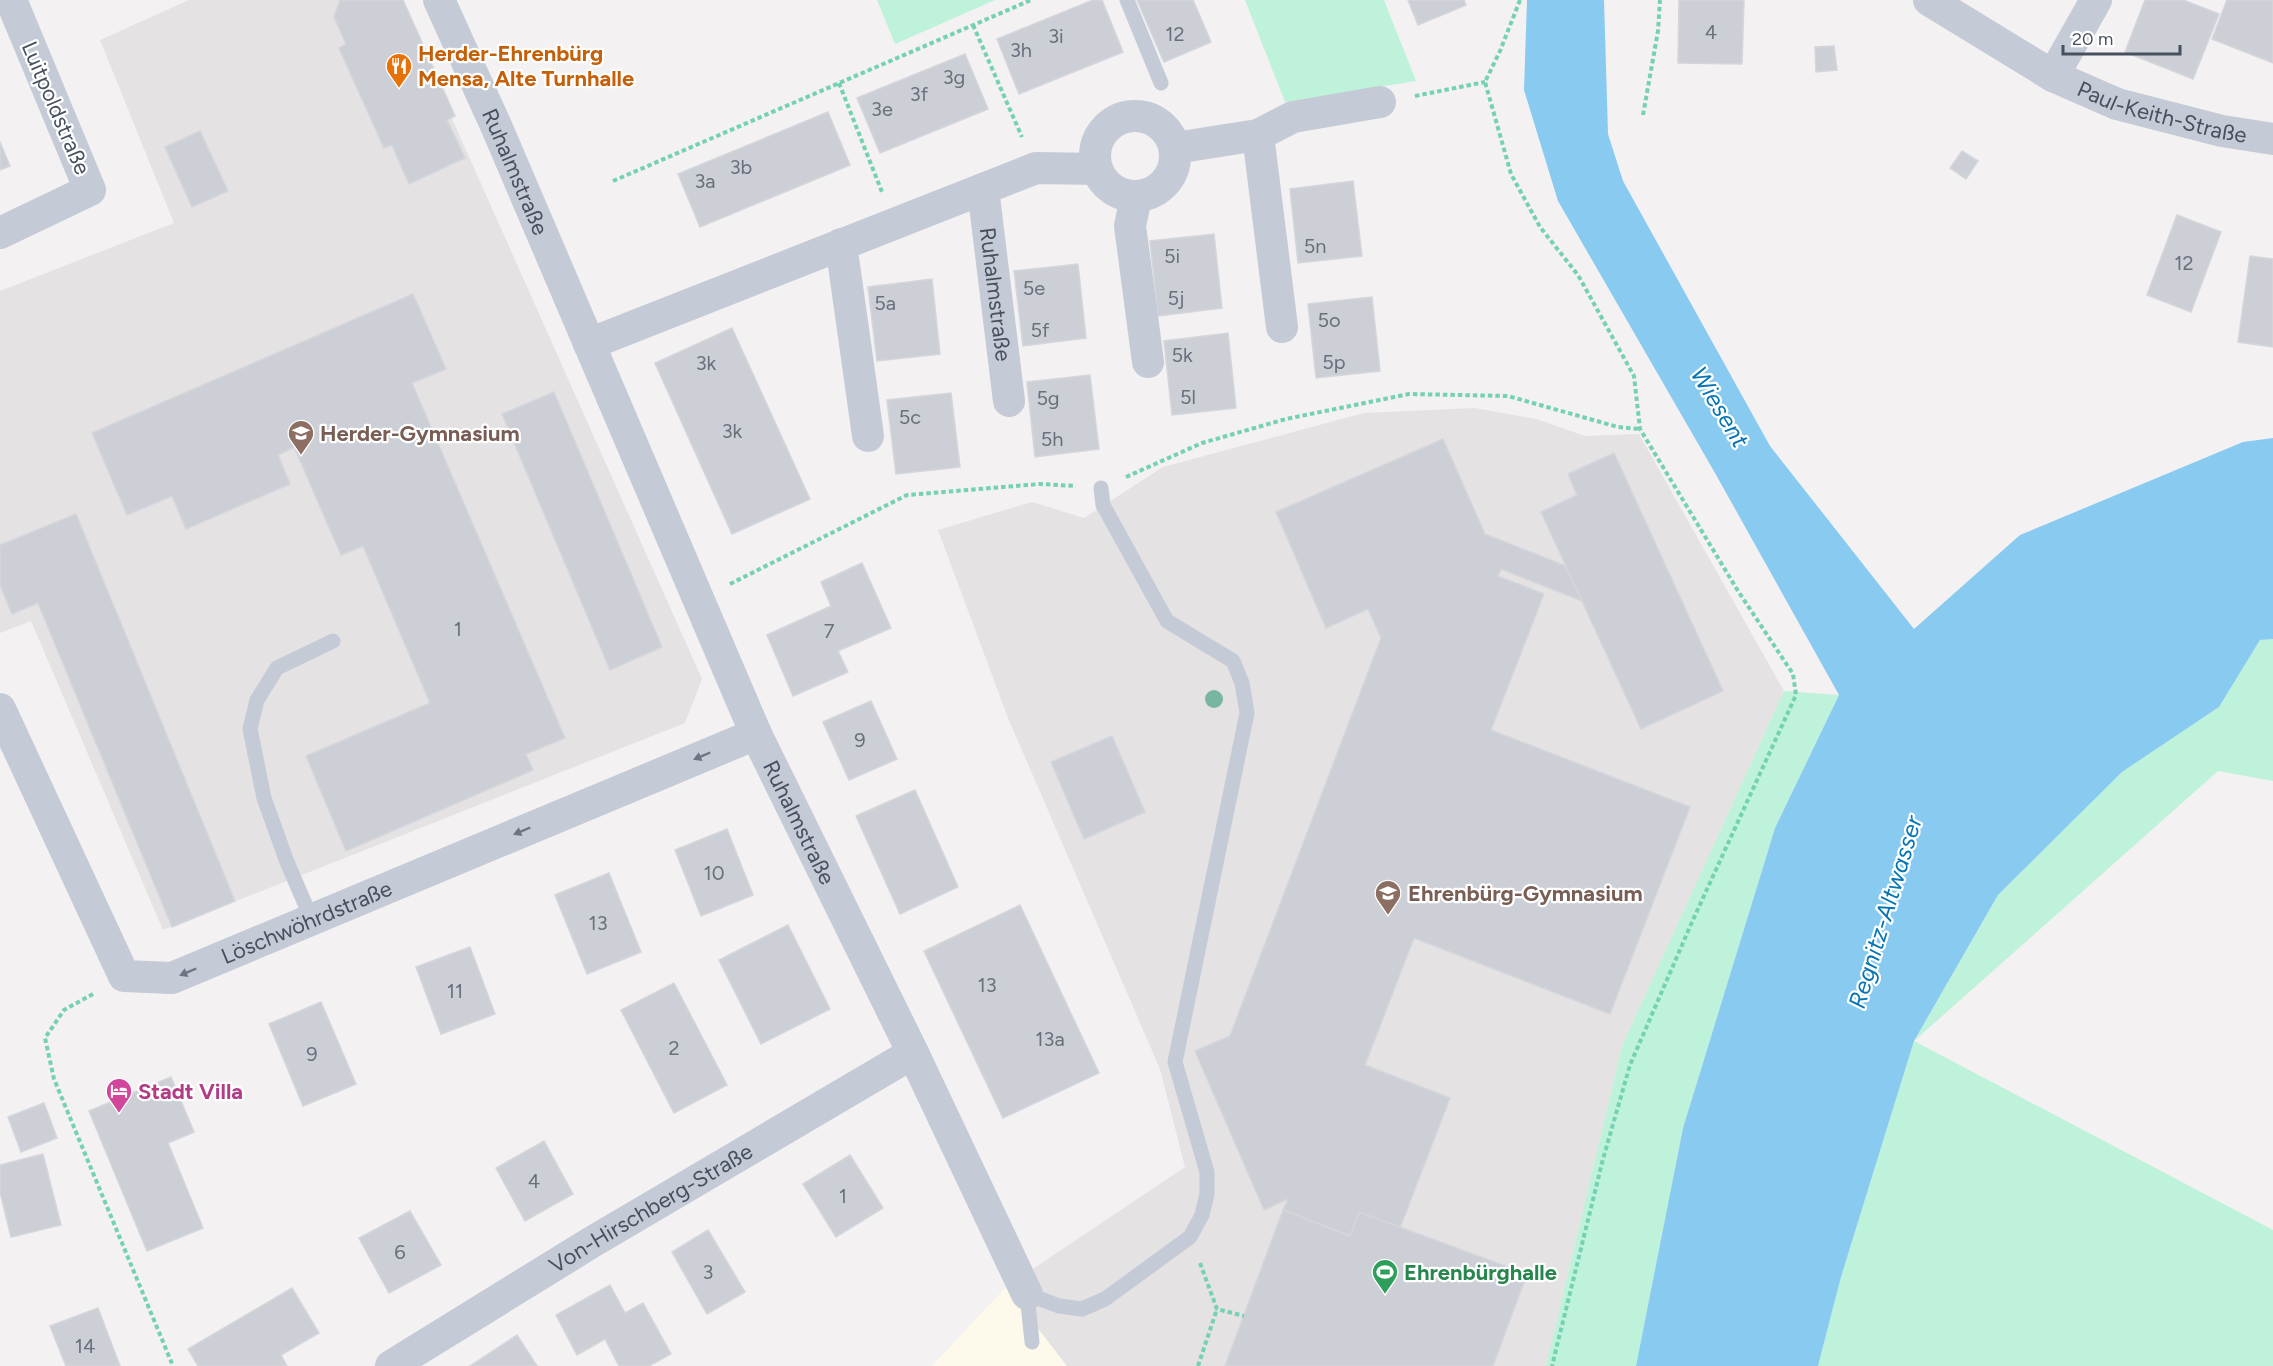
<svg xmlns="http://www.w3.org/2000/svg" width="2273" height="1366" font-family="Figtree,sans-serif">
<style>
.commercial{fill:#fdfaeb}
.education{fill:#e4e2e3}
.green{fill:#bef2da}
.water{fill:#89cbf0}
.building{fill:#cccfd5;stroke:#d4d6dc;stroke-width:1.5}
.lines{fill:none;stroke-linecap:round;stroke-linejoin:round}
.path{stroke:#74d1b2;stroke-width:4;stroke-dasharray:4.5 3;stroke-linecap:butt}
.lane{stroke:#c4cad6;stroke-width:15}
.street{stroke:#c4cad6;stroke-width:32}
.tree{fill:#78b6a0}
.oneway{fill:#6c7583}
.labels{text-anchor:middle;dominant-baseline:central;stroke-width:4.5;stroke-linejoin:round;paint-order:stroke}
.number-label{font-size:20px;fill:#68707c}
.food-label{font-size:22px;font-weight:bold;fill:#c56008;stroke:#fff;text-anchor:start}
.street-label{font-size:22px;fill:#47505f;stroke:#fff}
.education-label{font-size:22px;font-weight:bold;fill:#785e54;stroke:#fff;text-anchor:start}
.hotel-label{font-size:22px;font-weight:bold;fill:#b23c85;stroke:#fff;text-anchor:start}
.leisure-label{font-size:22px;font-weight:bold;fill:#27864d;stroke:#fff;text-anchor:start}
.water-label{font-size:24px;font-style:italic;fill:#0675b4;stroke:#fff}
</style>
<rect width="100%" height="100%" fill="#f3f1f1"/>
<path class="commercial" d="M1006 1287 1067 1366H932Z"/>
<g class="education">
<path d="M189 0H399L702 679 685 723 163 930 31 621 0 633V291L174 223 100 40Z"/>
<path d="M1475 408 1536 419 1585 436 1639 434 1784 691 1622 1046 1546 1366H1067L1006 1287 1185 1167 1160 1069 1008 718 938 530 1032 502 1084 518 1163 467 1364 413Z"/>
</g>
<g class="green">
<path d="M877 0H995L895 44Z"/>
<path d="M1245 0H1384L1416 81 1285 102Z"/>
<path d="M2273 639V781L2218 771 1914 1041 2273 1230V1366H1818L1841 1277 1914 1041 1998 895 2122 772 2219 707 2260 640Z"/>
<path d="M1784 691 1839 695 1775 828 1683 1128 1636 1366H1546L1622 1046Z"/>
</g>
<path class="water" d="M1527 0H1604L1608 134 1623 181 1770 446 1914 629 2020 535 2243 442 2273 438V639L2260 640 2219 707 2122 772 1998 895 1914 1041 1841 1277 1818 1366H1636L1683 1128 1775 828 1839 695 1715 473 1558 201 1524 90Z"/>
<g class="building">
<path d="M340 0H403L455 116 447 120 465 158 409 184 392 145 384 148 339 48 346 44 334 17Z"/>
<path d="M1093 0H1102L1123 52 1019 94 997 39Z"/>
<path d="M1137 0H1193L1211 42 1164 62Z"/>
<path d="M1408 0H1464L1466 5 1418 25Z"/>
<path d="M1679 0H1744L1742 64 1678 63Z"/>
<path d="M2145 0H2183L2219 14 2193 79 2125 52Z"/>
<path d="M2227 0H2273V63L2212 39Z"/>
<path d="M1834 46 1837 70 1816 72 1815 47Z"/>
<path d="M965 54 988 109 880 153 857 98Z"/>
<path d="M828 112 850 165 700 227 678 174Z"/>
<path d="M200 131 228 191 192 207 165 147Z"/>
<path d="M0 142 10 166 0 170Z"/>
<path d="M1962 151 1978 161 1966 179 1950 168Z"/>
<path d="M1353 181 1362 256 1298 263 1290 189Z"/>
<path d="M2177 215 2221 232 2191 312 2147 295Z"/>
<path d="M1214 234 1222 308 1158 316 1150 241Z"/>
<path d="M2250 256 2273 259V347L2238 342Z"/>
<path d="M1078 264 1086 338 1023 346 1014 271Z"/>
<path d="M932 279 940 354 877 361 868 287Z"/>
<path d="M413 294 446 369 412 383 565 738 526 754 533 770 346 851 306 756 430 703 363 546 341 555 294 447 278 455 290 484 186 529 172 496 127 515 92 433Z"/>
<path d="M1372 297 1380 371 1316 378 1308 304Z"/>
<path d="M732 328 810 499 732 534 655 363Z"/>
<path d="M1228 333 1236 408 1172 415 1164 341Z"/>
<path d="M1090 375 1099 449 1035 457 1027 382Z"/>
<path d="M554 392 662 647 610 670 502 414Z"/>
<path d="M951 393 960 467 896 474 887 400Z"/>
<path d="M1443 439 1485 534 1566 566 1582 601 1501 569 1498 576 1544 594 1491 730 1690 807 1610 1014 1414 938 1365 1065 1450 1098 1400 1228 1359 1212 1350 1236 1283 1210 1288 1199 1264 1210 1195 1051 1230 1036 1381 638 1368 609 1326 628 1276 512Z"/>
<path d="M1614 453 1723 691 1641 729 1541 512 1577 495 1568 474Z"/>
<path d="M76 514 235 901 172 927 38 603 12 614 0 585V545Z"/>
<path d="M862 563 891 628 838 651 848 672 793 696 767 635 831 606 821 582Z"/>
<path d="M871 701 897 759 849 780 823 722Z"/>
<path d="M1112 736 1145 812 1084 839 1051 762Z"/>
<path d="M915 790 958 887 900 914 856 816Z"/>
<path d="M727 829 753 895 701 916 675 850Z"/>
<path d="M609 873 641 952 587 974 555 895Z"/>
<path d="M1020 905 1099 1073 1003 1118 924 951Z"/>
<path d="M788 925 830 1009 761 1044 719 960Z"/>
<path d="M470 947 495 1014 441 1034 416 967Z"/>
<path d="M674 983 727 1085 674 1113 621 1010Z"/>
<path d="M321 1002 356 1084 303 1106 269 1024Z"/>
<path d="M171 1077 194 1132 168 1143 203 1228 147 1251 89 1111Z"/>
<path d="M44 1103 57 1138 21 1152 8 1117Z"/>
<path d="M544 1141 573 1194 525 1221 496 1168Z"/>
<path d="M43 1154 61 1225 11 1237 0 1192V1165Z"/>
<path d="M850 1155 883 1208 836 1237 803 1184Z"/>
<path d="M1283 1210 1350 1236 1359 1212 1527 1274 1493 1366H1225Z"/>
<path d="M410 1211 441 1265 389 1293 359 1238Z"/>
<path d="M708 1230 745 1292 707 1314 672 1252Z"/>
<path d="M610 1285 625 1313 643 1303 671 1354 649 1366H619L605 1339 577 1355 556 1315Z"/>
<path d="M292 1288 319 1333 281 1355 287 1366H198L188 1349Z"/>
<path d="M98 1308 120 1366H66L50 1326Z"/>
<path d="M517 1335 537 1366H470Z"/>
</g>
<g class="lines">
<g class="path">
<path d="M1520 0 1500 51 1485 82 1511 174 1540 227 1578 275 1634 376 1640 429 1738 591 1793 674 1796 695 1692 922 1630 1065 1603 1159 1552 1366"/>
<path d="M973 25 1022 137"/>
<path d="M839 83 882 192"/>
<path d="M1415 96 1485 82"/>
<path d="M1643 115 1658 31 1660 0"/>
<path d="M613 181 1031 0"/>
<path d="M1126 477 1202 443 1286 419 1409 394 1508 396 1618 427 1640 429"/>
<path d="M730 584 907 495 1040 484 1076 486"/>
<path d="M93 994 64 1010 45 1038 54 1079 173 1366"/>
<path d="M1200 1263 1217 1309 1244 1316"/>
<path d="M1198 1366 1217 1309"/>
</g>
<g class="lane">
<path d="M1127 0 1161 83"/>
<path d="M312 920 287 862 264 798 250 729 257 700 277 668 333 641"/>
<path d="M1032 1342 1027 1294 1059 1306 1082 1309 1105 1299 1190 1237 1202 1215 1207 1194V1172L1175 1062 1247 713 1242 683 1233 661 1167 621 1103 505 1101 488"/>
</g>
<g class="street">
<path id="s1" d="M439 0 497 128 756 734 913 1053 1027 1294"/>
<path id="s2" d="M1929 0 2053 76 2117 104 2222 131 2273 139"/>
<path d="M2053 76 2096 0"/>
<circle cx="1135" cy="156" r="40"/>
<path d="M1258 135 1282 327"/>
<path d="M1175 148 1258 135 1293 117 1380 102"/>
<path id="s3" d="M983 189 1009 401"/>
<path d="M1136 197 1130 226 1148 362"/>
<path d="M0 233 90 190 11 0"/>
<path d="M841 244 868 436"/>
<path d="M589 344 1036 168 1097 169"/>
<path id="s4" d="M0 709 124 976 172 978 756 734"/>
<path id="s5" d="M391 1366 592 1242 913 1053"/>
</g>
</g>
<circle class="tree" cx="1214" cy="699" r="9"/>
<defs><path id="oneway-solid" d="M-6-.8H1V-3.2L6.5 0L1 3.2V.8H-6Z" transform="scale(1.5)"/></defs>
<g class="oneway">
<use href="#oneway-solid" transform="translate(702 756) rotate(157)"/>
<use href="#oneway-solid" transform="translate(522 831) rotate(157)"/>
<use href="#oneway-solid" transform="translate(188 972) rotate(157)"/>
</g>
<defs>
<g id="restaurant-pin" transform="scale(1.35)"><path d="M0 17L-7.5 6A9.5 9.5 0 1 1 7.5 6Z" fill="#e8710a" stroke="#fff"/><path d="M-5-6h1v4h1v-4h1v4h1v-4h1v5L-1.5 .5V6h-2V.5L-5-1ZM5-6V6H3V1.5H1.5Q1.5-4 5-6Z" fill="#fff"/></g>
<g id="school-pin" transform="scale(1.35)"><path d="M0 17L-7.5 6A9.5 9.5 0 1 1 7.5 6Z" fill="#8d6e63" stroke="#fff"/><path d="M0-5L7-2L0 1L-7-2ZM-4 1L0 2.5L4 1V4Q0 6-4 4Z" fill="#fff"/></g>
<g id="hotel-pin" transform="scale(1.35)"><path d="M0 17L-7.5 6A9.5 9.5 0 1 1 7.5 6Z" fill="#d1479c" stroke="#fff"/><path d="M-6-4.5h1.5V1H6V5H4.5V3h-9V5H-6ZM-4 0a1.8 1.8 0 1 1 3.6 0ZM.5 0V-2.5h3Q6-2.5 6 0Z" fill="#fff"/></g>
<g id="stadium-pin" transform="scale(1.35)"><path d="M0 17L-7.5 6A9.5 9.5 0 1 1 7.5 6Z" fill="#2e9e5b" stroke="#fff"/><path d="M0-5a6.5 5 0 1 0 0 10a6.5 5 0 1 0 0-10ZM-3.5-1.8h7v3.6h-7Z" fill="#fff"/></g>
</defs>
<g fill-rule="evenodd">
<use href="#restaurant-pin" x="399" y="66"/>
<use href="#school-pin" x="301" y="433"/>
<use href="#school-pin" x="1388" y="893"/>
<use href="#hotel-pin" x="119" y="1091"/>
<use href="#stadium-pin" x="1385" y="1272"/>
</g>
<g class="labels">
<g class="number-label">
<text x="1711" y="32">4</text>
<text x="1175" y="34">12</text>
<text x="1056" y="36">3i</text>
<text x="1021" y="50">3h</text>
<text x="954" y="77">3g</text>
<text x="919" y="94">3f</text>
<text x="882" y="109">3e</text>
<text x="741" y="167">3b</text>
<text x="705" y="181">3a</text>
<text x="1315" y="246">5n</text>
<text x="1172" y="256">5i</text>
<text x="2184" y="263">12</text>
<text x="1034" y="288">5e</text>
<text x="1176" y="298">5j</text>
<text x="885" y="303">5a</text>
<text x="1329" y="320">5o</text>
<text x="1040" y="330">5f</text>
<text x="1182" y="355">5k</text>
<text x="1334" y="362">5p</text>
<text x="706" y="363">3k</text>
<text x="1188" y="397">5l</text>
<text x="1048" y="398">5g</text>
<text x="910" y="417">5c</text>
<text x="732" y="431">3k</text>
<text x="1052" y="439">5h</text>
<text x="458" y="629">1</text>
<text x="829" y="631">7</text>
<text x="860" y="740">9</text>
<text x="714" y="873">10</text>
<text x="598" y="923">13</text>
<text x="987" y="985">13</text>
<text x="455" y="991">11</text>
<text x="1050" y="1039">13a</text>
<text x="674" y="1048">2</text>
<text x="312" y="1054">9</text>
<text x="534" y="1181">4</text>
<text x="843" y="1196">1</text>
<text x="400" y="1252">6</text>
<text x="708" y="1272">3</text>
<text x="85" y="1346">14</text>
</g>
<g class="food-label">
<text x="418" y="53">Herder-Ehrenbürg<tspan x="418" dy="25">Mensa, Alte Turnhalle</tspan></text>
</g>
<g class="street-label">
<text transform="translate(56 108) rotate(67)">Luitpoldstraße</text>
<text stroke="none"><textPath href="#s2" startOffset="261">Paul-Keith-Straße</textPath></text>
<text stroke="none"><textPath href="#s1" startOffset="188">Ruhalmstraße</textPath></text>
<text stroke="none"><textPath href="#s3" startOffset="106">Ruhalmstraße</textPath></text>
<text stroke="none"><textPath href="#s1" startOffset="898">Ruhalmstraße</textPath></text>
<text stroke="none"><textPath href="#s4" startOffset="488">Löschwöhrdstraße</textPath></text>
<text stroke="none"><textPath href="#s5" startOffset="304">Von-Hirschberg-Straße</textPath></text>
</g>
<g class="education-label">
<text x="320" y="433">Herder-Gymnasium</text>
<text x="1408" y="893">Ehrenbürg-Gymnasium</text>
</g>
<g class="hotel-label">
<text x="138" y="1091">Stadt Villa</text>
</g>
<g class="leisure-label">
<text x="1404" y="1272">Ehrenbürghalle</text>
</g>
<g class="water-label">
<text transform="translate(1720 407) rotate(59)">Wiesent</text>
<text transform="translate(1885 912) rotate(-73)">Regnitz-Altwasser</text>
</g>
</g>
<path d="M2063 45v9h117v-9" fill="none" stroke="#47505f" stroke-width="3"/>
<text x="2072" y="45" font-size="18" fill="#47505f" stroke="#ffffff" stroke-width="4.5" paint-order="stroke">20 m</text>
</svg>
